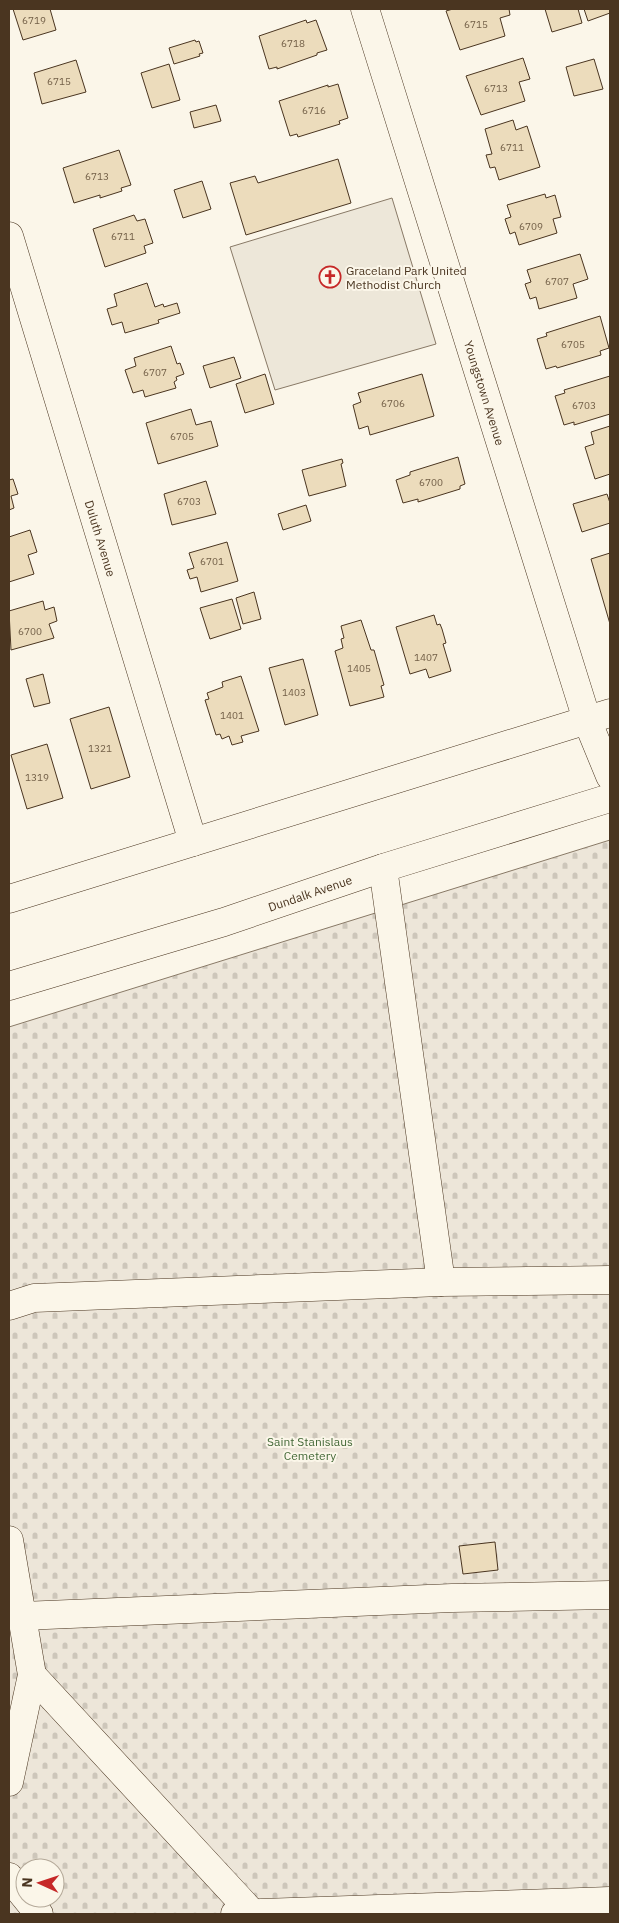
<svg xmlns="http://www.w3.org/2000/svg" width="619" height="1923" font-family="'IBM Plex Sans',sans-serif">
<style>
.cemetery{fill:url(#cemetery-stones);stroke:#887966;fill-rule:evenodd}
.parking{fill:#ede7d9;stroke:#887966}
.building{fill:#ecdcbc;stroke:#4a3520}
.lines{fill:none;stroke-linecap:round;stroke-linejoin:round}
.minor-casing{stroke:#4a3520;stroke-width:29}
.major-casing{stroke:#4a3520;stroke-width:29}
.minor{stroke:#fbf6e9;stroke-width:28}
.major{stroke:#fbf6e9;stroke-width:28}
.labels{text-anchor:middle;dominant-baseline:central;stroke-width:4;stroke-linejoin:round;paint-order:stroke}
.number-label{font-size:10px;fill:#725f47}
.poi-label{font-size:12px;fill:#4a3520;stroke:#fbf6e9;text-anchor:start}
.street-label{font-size:12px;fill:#4a3520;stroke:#fbf6e9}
.park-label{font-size:12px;fill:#436837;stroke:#fbf6e9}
</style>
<defs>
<pattern id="cemetery-stones" width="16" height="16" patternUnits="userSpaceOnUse" patternTransform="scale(1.25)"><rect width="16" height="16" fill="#ede6d9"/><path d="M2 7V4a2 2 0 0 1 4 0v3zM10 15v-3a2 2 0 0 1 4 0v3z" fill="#cdc6ba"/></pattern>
</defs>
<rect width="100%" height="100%" fill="#fbf6e9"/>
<path class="cemetery" d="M610 840V1914H9V1027ZM25 1868H55V1898H25Z"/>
<path class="parking" d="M392 198 436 344 275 390 230 247Z"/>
<g class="building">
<path d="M13 9H50L56 30 23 40Z"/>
<path d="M453 9H509L510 15 500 18 505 36 460 50 446 11Z"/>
<path d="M545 9H578L582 23 552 32Z"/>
<path d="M584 9H610V13L588 21Z"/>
<path d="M306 20 307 23 316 20 327 50 317 53V55L277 69V67L269 69 259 36Z"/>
<path d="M195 40 196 42 199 41 203 53 199 54 200 56 174 64 169 48Z"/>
<path d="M523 58 530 79 519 82 525 101 481 115 466 76Z"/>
<path d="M594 59 603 89 574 96 566 67Z"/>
<path d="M76 60 86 92 42 104 34 73Z"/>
<path d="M169 64 180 100 152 108 141 73Z"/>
<path d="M338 84 348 118 339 121 340 124 298 137 297 134 290 136 279 101 328 85V87Z"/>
<path d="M216 105 221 121 194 128 190 112Z"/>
<path d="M513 120 516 130 527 126 540 167 499 180 495 167 490 168 486 155 492 154 485 129Z"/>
<path d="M119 150 131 185 121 188 122 191 100 198V195L74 203 63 168Z"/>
<path d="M338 159 351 203 246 235 230 183 255 176 258 183Z"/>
<path d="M202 181 211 209 183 218 174 190Z"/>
<path d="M545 194 546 198 555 195 561 217 553 219 557 233 519 245 515 232 510 234 505 219 511 217 507 205Z"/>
<path d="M134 215 137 221 145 219 153 243 144 246 146 253 105 267 93 229Z"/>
<path d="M580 254 588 279 573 284 577 298 539 309 536 297 530 299 525 284 531 282 527 270Z"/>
<path d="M147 283 155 307 163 304 164 307 177 303 180 313 158 320 159 323 125 333 122 322 112 325 107 309 117 306 114 294Z"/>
<path d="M600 316 609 348 600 351 601 355 557 368 556 366 546 369 537 339 547 336 546 333Z"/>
<path d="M171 346 177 364 180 363 184 374 176 377 177 380 174 382 176 388 145 397 143 390 133 393 125 370 136 366 134 358Z"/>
<path d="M234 357 241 378 210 388 203 366Z"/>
<path d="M265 374 274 404 245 413 236 384Z"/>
<path d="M422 374 434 416 370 435 368 426 359 429 353 405 361 402 358 393Z"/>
<path d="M610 376V414L574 425V422L564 425 555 396 565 393 564 390Z"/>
<path d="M191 409 196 425 211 421 218 446 158 464 146 423Z"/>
<path d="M610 426V474L595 479 585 447 594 444 591 432Z"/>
<path d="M458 457 465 484 460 486V489L418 502V499L403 503 396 480 410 475V472Z"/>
<path d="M342 459 343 463 341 464 346 486 309 496 302 470Z"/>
<path d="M13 479 18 494 11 496 14 508 9 510V480Z"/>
<path d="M206 481 216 514 172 525 164 494Z"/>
<path d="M607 494 610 503V523L582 532 573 504Z"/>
<path d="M306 505 311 521 283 530 278 514Z"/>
<path d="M30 530 37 552 28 555 34 574 9 582V537Z"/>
<path d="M227 542 238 581 201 592 197 577 190 579 187 570 194 568 189 553Z"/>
<path d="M610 553V624L591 559Z"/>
<path d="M254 592 261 619 243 624 236 598Z"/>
<path d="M232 599 241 629 210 639 200 608Z"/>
<path d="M43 601 45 610 54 607 57 621 49 624 54 638 11 650 9 611Z"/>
<path d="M434 615 437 625 440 624 442 629 446 643 443 644 451 671 429 678 426 669 410 674 396 627Z"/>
<path d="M361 620 371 650H374L384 685 381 686 384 697 350 706 335 651 343 648 341 639 344 638 341 626Z"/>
<path d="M303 659 318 715 285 725 269 668Z"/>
<path d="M43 674 50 703 34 707 26 679Z"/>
<path d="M241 676 259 731 241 736 243 742 232 745 229 736 222 739 220 734 216 735 205 700 209 699 207 693 223 687 222 682Z"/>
<path d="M109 707 130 777 91 789 70 719Z"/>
<path d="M47 744 63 798 27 809 11 755Z"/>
<path d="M495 1542 498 1570 463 1574 459 1546Z"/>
</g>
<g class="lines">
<g class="minor-casing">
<g id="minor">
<path id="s1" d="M365 9 587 720 610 776"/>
<path id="s2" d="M9 236 193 842"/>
<path d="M383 868 441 1282"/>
<path d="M9 1306 34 1298 441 1282 610 1280"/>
<path d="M9 1540 32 1675 9 1782"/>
<path d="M22 1616 452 1598 610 1595"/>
<path d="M32 1675 253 1914"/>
<path d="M9 1877 39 1914"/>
<path d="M235 1914 610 1901"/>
</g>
</g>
<g class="major-casing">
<g id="major">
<path d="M9 899 610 713"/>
<path id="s3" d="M9 986 224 922 383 868 610 798"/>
</g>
</g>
<use href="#minor" class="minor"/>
<use href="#major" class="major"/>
</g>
<defs>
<g id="church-ring" transform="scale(1.125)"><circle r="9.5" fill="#fbf6e9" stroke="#c62828" stroke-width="1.5"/><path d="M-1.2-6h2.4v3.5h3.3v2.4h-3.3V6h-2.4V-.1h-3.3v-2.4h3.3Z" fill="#c62828"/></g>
</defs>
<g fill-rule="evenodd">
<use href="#church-ring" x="330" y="277"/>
</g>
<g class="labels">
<g class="number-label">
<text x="34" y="20">6719</text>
<text x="476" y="24">6715</text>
<text x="293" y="43">6718</text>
<text x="59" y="81">6715</text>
<text x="496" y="88">6713</text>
<text x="314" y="110">6716</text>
<text x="512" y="147">6711</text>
<text x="97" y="176">6713</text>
<text x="531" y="226">6709</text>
<text x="123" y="236">6711</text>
<text x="557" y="281">6707</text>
<text x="573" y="344">6705</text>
<text x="155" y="372">6707</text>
<text x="393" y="403">6706</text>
<text x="584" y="405">6703</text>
<text x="182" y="436">6705</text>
<text x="431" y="482">6700</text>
<text x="189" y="501">6703</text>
<text x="212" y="561">6701</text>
<text x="30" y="631">6700</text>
<text x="426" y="657">1407</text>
<text x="359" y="668">1405</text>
<text x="294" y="692">1403</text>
<text x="232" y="715">1401</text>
<text x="100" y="748">1321</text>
<text x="37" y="777">1319</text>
</g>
<g class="poi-label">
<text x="346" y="270">Graceland Park United<tspan x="346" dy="14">Methodist Church</tspan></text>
</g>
<g class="street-label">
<text stroke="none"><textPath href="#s1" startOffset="402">Youngstown Avenue</textPath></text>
<text stroke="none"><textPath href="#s2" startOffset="316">Duluth Avenue</textPath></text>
<text stroke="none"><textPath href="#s3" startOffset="315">Dundalk Avenue</textPath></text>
</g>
<g class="park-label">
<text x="310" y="1441">Saint Stanislaus<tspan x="310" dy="14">Cemetery</tspan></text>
</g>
</g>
<rect width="619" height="1923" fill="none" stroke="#4a3520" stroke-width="20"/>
<g transform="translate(40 1883) rotate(273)"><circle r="24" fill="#fbf6e9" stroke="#b4a999"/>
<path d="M0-4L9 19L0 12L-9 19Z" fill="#c62828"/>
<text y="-8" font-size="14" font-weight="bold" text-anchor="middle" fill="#4a3520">N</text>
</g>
</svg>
